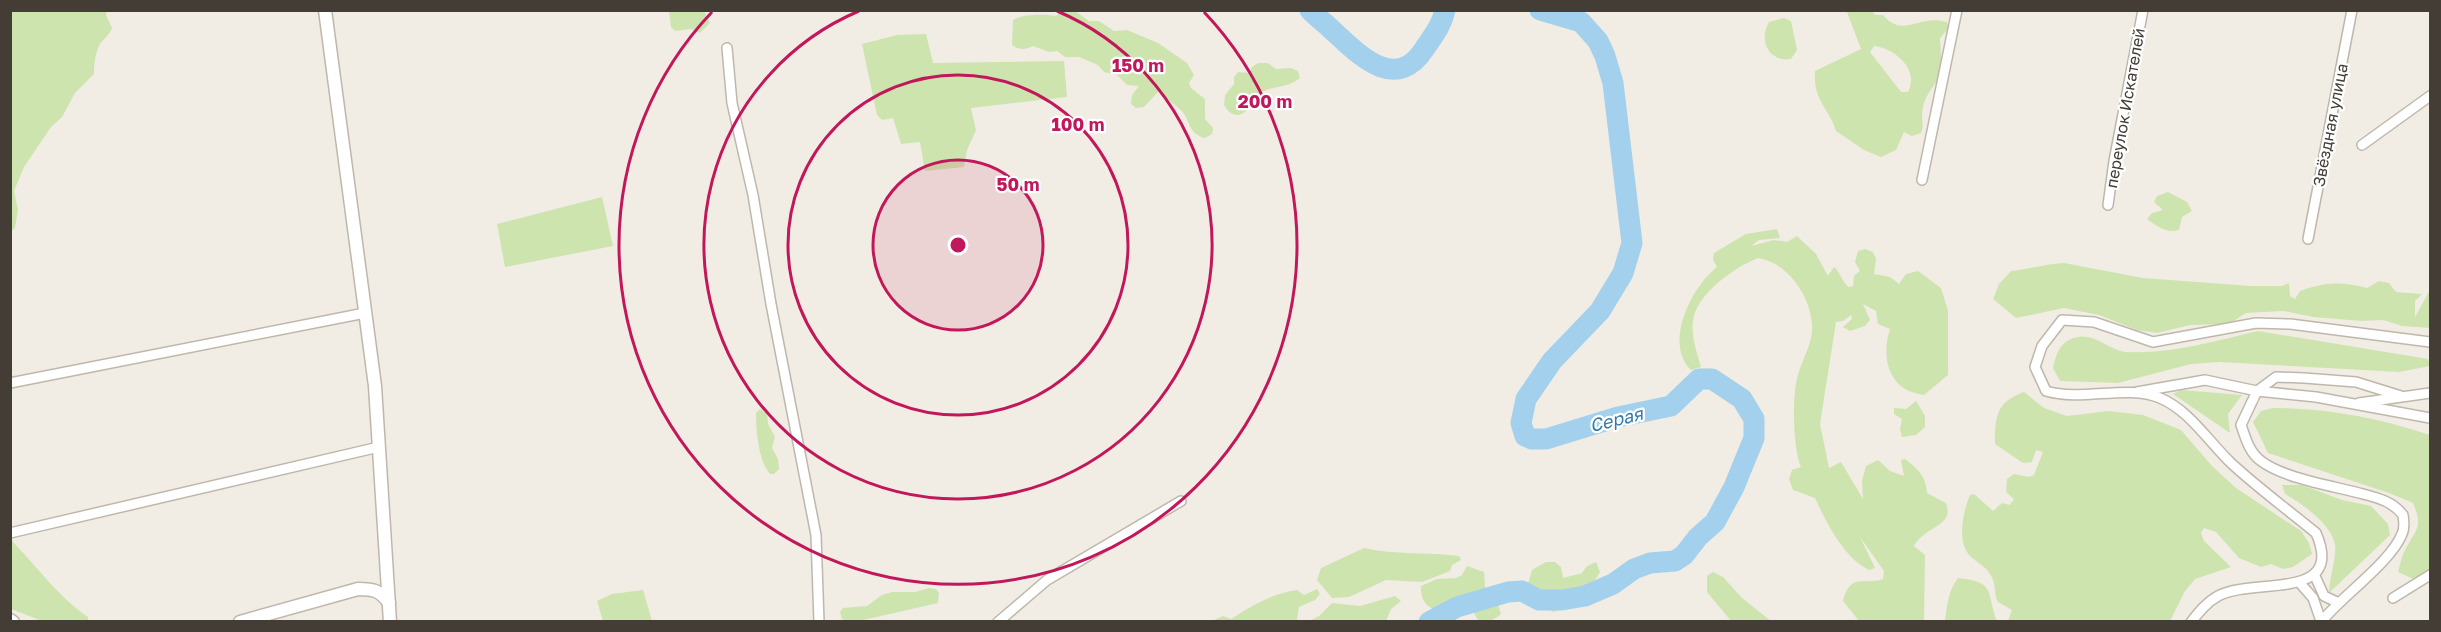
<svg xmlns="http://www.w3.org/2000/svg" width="2441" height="632" font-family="'Golos Text',sans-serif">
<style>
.green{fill:#cde4af;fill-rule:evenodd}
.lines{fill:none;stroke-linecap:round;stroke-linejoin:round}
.river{stroke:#a3d0ec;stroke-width:21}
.minor-casing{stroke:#bfb7ab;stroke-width:12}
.tertiary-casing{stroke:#bfb7ab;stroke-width:15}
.minor{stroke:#fff;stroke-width:9}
.tertiary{stroke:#fff;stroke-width:12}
.ring{fill:none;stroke:#c2185b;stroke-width:3}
.labels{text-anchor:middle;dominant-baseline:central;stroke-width:4.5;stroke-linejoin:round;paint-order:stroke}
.street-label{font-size:16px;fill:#433d35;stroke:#fff}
.water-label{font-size:18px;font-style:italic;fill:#337aa9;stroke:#fff}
.centre{fill:#c2185b;stroke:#fff;stroke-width:3}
.ring-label{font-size:18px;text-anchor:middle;font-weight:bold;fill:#c2185b;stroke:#fff;stroke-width:4.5;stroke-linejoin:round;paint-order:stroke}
</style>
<rect width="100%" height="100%" fill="#f1ede4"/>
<g class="green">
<path d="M11 10 107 11 106 15 112 28C109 36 104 38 100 44 95 54 94 64 94 74L75 93 62 117 51 127 24 167 14 191 18 210 15 228 11 231Z"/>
<path d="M1074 10 1089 21H1099L1114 31 1127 30 1158 43 1187 63 1194 75 1189 83 1191 88 1205 99V119L1213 128 1212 134 1205 138C1188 134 1191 121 1181 110 1174 104 1166 98 1159 91L1144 107 1136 108 1131 104 1132 95 1139 86 1127 85 1117 75 1104 72 1098 65 1079 57H1065L1057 51 1049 52 1033 46C1025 50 1019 50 1012 45L1013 20C1023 14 1044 14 1055 16L1065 11Z"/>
<path d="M669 11H704L710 23 700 33 691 29 675 31 671 27Z"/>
<path d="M1849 11H1872L1875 15H1883C1904 39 1918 14 1947 22L1949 28 1940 38 1942 75C1932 87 1923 98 1922 114 1922 122 1924 126 1921 133L1912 136 1904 132 1896 150 1881 157 1864 150 1836 131C1829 107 1813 102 1815 71L1861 49 1847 12ZM1874 46C1895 48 1920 70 1908 92H1901L1870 52Z"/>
<path d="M1784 18 1791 21 1797 50 1791 59C1769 62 1758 41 1769 22Z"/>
<path d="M926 34 933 63 1064 61 1067 97 971 108 976 130 967 150 964 167 925 171 920 142 901 144 893 118 882 120 877 115 862 44 897 35Z"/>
<path d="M1258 63H1268L1276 69 1291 68 1298 71 1300 78C1287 89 1270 85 1257 95 1250 101 1249 114 1238 115 1231 115 1227 110 1224 105L1225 95 1234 84V77L1238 72 1249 73 1252 67Z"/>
<path d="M2168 192 2187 202 2192 211 2182 217 2179 230C2168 234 2156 226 2147 219L2152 213 2163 210 2154 202 2157 196Z"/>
<path d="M602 197 613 246 505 267 497 224Z"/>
<path d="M1777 229 1780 238 1759 240 1751 246 1774 240 1787 242 1797 236 1816 254 1828 276 1834 267C1841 273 1841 281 1849 287L1853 286 1854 276 1860 271 1855 262 1858 251 1865 249 1873 252 1876 259 1874 274 1890 277 1899 284 1906 274 1918 271 1941 288 1948 311V375L1924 395C1918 394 1910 392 1905 389 1885 377 1883 349 1890 329L1878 324 1876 311 1863 304 1870 320 1865 326 1850 331 1843 327 1852 319 1851 315 1843 321 1836 322 1820 424 1829 468 1841 462 1863 499 1862 481 1866 466 1878 460 1890 471 1904 476 1901 460 1905 459C1918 469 1926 476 1927 493L1946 503C1955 527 1924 526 1914 546L1925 555 1924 621H1859L1843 601C1851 571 1863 586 1883 579L1884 571 1860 537 1875 568 1869 570C1844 558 1826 522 1815 498L1793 490 1789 479 1792 470 1801 467C1793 449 1792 399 1797 379 1800 363 1811 347 1812 331 1814 300 1788 262 1758 258 1735 267 1696 294 1693 321 1691 336 1697 353 1701 367L1691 370C1663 343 1692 286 1717 267L1713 260 1714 253 1746 234Z"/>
<path d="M2064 263 2143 278 2251 286H2282L2289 283 2290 296 2295 299 2300 291C2324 282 2342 281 2367 288L2379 281 2389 283 2396 292 2422 294 2415 301V317L2430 290V328L2402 326 2383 320 2362 321 2313 317 2283 311 2246 313 2229 324 2190 325 2157 333 2137 330 2099 315 2064 308 2016 318 1993 299 1999 284 2011 271C2030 269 2044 264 2064 263Z"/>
<path d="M2258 331 2428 359 2430 366 2399 372 2219 362 2191 364 2118 383 2060 381 2053 368C2056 356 2058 345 2071 339 2093 329 2108 351 2127 352 2172 354 2215 341 2258 331Z"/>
<path d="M2181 390 2242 395 2228 414 2230 433 2173 394Z"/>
<path d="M2024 392 2044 408 2067 416 2109 411 2143 415 2181 430 2212 466 2236 488 2301 531 2309 543 2312 554 2293 567 2283 569 2271 564 2261 567 2239 558 2216 532 2204 528 2201 533 2204 541 2231 567 2195 579 2185 591 2170 621H2008L2012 610 1998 602C1994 595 1996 588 1993 580 1988 567 1980 565 1971 557 1956 543 1963 512 1970 495L1974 494 1993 511 2002 503 2010 505 2014 499 2006 492 2007 479 2014 474 2029 477 2034 475 2043 452 2036 450 2032 462 2023 463 1995 444C1995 417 1996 402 2024 392Z"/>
<path d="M1916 401 1925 416V427L1916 435 1902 437 1900 429 1902 419 1894 414V408L1906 409Z"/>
<path d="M2273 408C2327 408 2379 418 2430 435V572L2416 580 2398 572C2400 565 2402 555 2406 548 2417 528 2423 527 2413 503L2389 493 2268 453 2253 422 2261 411Z"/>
<path d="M760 409 767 414 768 424 775 437 772 448 778 459 779 469 774 474H770C758 460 756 431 756 413Z"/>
<path d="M2282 485H2302L2342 500 2371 506 2388 524 2390 535 2329 593C2329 579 2337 556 2335 545 2331 523 2302 504 2285 494Z"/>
<path d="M11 540C37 566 57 596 88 617V621H42L11 609Z"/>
<path d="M1364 548C1397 555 1426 552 1459 556L1461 560 1452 565 1450 571 1422 582 1386 580 1349 597 1332 598 1317 580 1321 568Z"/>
<path d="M1546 562H1555L1561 567 1563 578 1582 573 1587 566 1596 562 1600 572C1594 584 1584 589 1577 600L1564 604 1554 612 1541 607 1539 602 1532 598 1527 587 1532 570Z"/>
<path d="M1467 566 1484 572 1485 587 1492 593 1489 600 1497 601 1501 614C1493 621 1488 622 1478 620L1474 613 1461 604 1450 606 1448 600 1436 610C1425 607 1420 597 1421 586L1437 579 1456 578 1462 575Z"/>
<path d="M1713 572 1723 577 1742 598 1771 621H1731L1707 592V576Z"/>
<path d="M1958 578C1996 582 1986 591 1997 621H1945C1947 606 1948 591 1958 578Z"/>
<path d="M929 588 936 589 939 593 938 603 859 621H848L842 619 840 612 843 608 867 606 882 595 892 592H915Z"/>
<path d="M1317 589 1320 594 1315 600 1299 607 1297 620 1212 621 1223 616 1231 619C1253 605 1271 594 1297 590L1304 595Z"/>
<path d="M643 590 652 621H603L597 601 612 594Z"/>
<path d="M1395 596 1401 601 1391 609 1386 621H1309L1319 616 1332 603 1360 606Z"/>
</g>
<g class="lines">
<g class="river">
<path d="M1310 10C1316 17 1324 22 1331 29 1359 55 1396 94 1425 48 1433 36 1442 25 1445 10"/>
<path d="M1429 622 1457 607 1508 592 1522 591 1539 600H1562L1585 596 1613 584 1634 569 1650 563 1675 561 1684 555 1698 537 1715 522 1734 487 1754 438V419L1742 399 1712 379H1699L1671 406 1618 417 1546 439H1532L1525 436 1521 423 1526 399 1552 361 1600 311 1623 273 1632 243 1613 83 1605 56 1598 41 1581 22 1540 10"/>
</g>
<g class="minor-casing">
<g id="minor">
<path d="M727 48 732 103 753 195 771 304 816 535 819 622"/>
<path d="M2362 145 2430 96"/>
<path d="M1922 180 1957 10"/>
<path d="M2108 205 2114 161 2143 10"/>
<path d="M2308 239 2352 10"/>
<path d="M10 383 365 313"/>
<path d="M2137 392 2205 380 2257 391 2276 377 2304 378 2356 382 2401 396"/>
<path d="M2359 403 2430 393"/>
<path d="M10 533 379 447"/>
<path d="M2315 576 2324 596 2337 602"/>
<path d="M2299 582 2313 598 2321 621"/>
<path d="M2393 598 2430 575"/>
<path d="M998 622 1047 580 1181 501"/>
<path d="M2191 622C2199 612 2207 602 2218 596 2253 577 2346 602 2316 533 2288 510 2258 488 2231 463 2209 442 2189 410 2160 398 2126 384 2083 402 2046 391L2035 367 2042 346 2062 320 2094 322 2153 342 2256 323 2290 324 2430 342"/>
<path d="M2321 622C2342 596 2391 562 2402 534 2405 528 2404 521 2403 515 2393 502 2379 498 2363 494 2334 486 2285 479 2261 461 2249 452 2246 439 2241 425L2257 391 2316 397 2430 418"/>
</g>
</g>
<g class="tertiary-casing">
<g id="tertiary">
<path d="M325 10 375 386 390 622"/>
<path d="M10 620 13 622"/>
<path d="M240 622 358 589C373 589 380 590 389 603"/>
</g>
</g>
<use href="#minor" class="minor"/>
<use href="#tertiary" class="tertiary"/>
</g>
<circle cx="958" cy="245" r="85" fill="#c2185b" fill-opacity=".12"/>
<g class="ring">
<circle cx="958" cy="245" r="85"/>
<circle cx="958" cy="245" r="170"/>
<path d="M1057 11A254 254 0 1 1 859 11"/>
<path d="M1204 12A339 339 0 1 1 712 12"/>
</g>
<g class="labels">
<g class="street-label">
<text transform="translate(2125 108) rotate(-80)">переулок Искателей</text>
<text transform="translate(2330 125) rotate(-79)">Звёздная улица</text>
</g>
<g class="water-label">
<text transform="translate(1616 419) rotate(-14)">Серая</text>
</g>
</g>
<circle cx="958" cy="245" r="9" class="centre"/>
<g class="ring-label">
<text x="1138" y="72">150 m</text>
<text x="1265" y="108">200 m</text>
<text x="1078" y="131">100 m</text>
<text x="1018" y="191">50 m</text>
</g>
<rect width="2441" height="632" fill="none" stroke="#433d35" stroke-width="24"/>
</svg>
